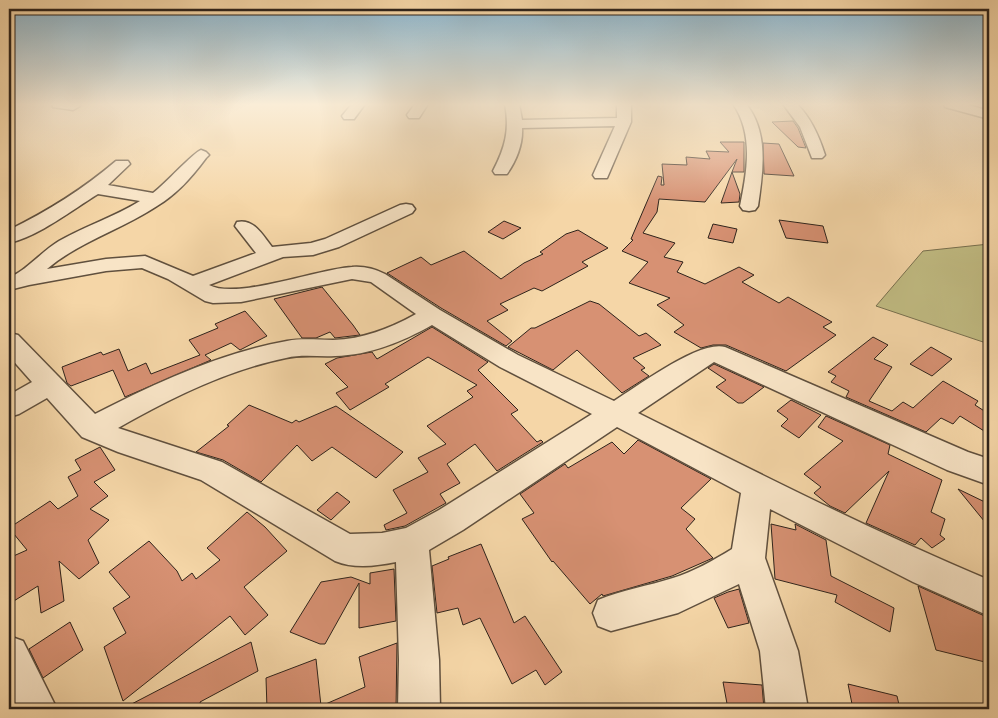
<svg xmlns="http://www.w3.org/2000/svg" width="998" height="718" font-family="'Libre Caslon Text',serif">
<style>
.green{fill:#c1bc83;stroke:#78704f}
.building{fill:#d79173;stroke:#2e231b}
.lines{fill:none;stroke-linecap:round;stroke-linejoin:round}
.minor-casing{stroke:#60503e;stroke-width:3}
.minor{fill:#f8e4c6;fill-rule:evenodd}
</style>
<rect width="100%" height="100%" fill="#f5d6a7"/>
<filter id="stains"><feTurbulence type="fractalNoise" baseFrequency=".004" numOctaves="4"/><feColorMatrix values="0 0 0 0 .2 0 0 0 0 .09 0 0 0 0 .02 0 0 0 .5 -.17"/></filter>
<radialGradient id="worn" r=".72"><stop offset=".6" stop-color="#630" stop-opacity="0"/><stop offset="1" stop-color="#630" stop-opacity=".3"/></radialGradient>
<path class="green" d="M989 244V344L876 306 923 251Z"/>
<g class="building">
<path d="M793 121 798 128 806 148 798 147 772 122Z"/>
<path d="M720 142H744V172H732L737 159 705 202 659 199 657 212 643 233 675 243 664 257 683 262 677 272 705 284 739 267 754 275 742 282 779 303 788 297 832 322 823 327 836 335 786 371 726 345H713L701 348 674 332 684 325 657 305 670 298 629 283 648 262 622 251 633 240 631 239 658 176 662 177 661 185H664L662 164 687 165 686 157 710 159 706 151 729 152Z"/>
<path d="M763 143 779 144 794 176 764 174Z"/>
<path d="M732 172 740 194 739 202 721 203Z"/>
<path d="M779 220 823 226 828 243 786 238Z"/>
<path d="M504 221 521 228 503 239 488 232Z"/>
<path d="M713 224 737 229 733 243 708 238Z"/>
<path d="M578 230 608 248 582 262 588 266 542 291 534 288 500 304 508 310 487 321 512 341 506 346 441 308 387 273 421 257 431 265 464 251 501 279 524 263 543 254 540 252 566 234Z"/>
<path d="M322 287 353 325 360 335 335 338 330 332 316 338H302L274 299Z"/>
<path d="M590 301 599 304 639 336 646 333 661 345 633 358 645 368 641 370 649 376 622 393 577 350 553 370 508 347 531 328H535Z"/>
<path d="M245 311 267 336 240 350 231 343 205 355 211 360 125 397 113 370 71 386 67 383 62 367 101 352 103 355 119 349 128 371 146 363 151 374 200 355 189 340 218 328 215 324Z"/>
<path d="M432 327 488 362 478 370 518 410 511 414 537 442 541 440 543 442 497 471 475 444 447 464 460 483 440 494 446 503 405 526 386 530 384 525 407 513 393 490 428 472 418 458 446 444 427 426 473 397 467 391 477 385 428 357 385 384 389 387 350 410 336 393 348 387 325 364 337 358 372 352 377 359Z"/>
<path d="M873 337 888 345 874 359 892 367 869 401 892 411 903 402 913 408 943 381 978 401 975 405 989 414V434L960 416 953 424 941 418 926 432 846 397 849 391 831 382 836 376 828 372Z"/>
<path d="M931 347 952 359 932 376 910 364Z"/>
<path d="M714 364 764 387 743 403H738L716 387 726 380 708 368Z"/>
<path d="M791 400 821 415 799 438 781 426 788 419 777 411Z"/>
<path d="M249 405 292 423 296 420 299 422 336 406 403 452 376 478 332 447 312 461 297 445 261 482 223 460 196 452 229 426 227 425Z"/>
<path d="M826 416 890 445 888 454 942 480 931 512 945 519 940 535 945 539 932 548 921 538 915 545 866 523 889 471 845 513 830 506 814 493 821 487 804 474 843 441 818 427Z"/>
<path d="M638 440 711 479 681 508 695 519 686 529 713 558 672 576 603 596 602 594 590 604 553 561 552 562 522 519 534 513 520 494 565 464 568 468 612 442 624 454Z"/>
<path d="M100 447 115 470 94 482 108 496 90 509 109 520 88 540 99 563 79 579 59 561 64 601 41 613 38 586 9 604V558L27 550 9 528 50 501 58 509 78 496 68 477 81 470 75 460Z"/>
<path d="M958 489 989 504V527Z"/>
<path d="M337 492 350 502 331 520 317 510Z"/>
<path d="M247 512 265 527 287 551 244 587 268 615 245 635 230 616 123 701 104 647 126 633 113 608 130 597 109 572 149 541 177 571 182 581 192 573 196 579 220 560 207 548Z"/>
<path d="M771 524 796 530 795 524 826 540 831 576 894 608 890 632 835 602 837 595 775 579Z"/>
<path d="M481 544 514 623 525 616 562 672 545 685 536 670 512 684 480 618 463 625 458 608 437 613 432 566 449 559 448 557Z"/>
<path d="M394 569 396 621 359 628V583L325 644H320L290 632 321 582 351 577 370 584V573Z"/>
<path d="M918 586 989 618V663L936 650Z"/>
<path d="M739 589 749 623 728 628 714 598 728 592Z"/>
<path d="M70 622 83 650 43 678 29 649Z"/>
<path d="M251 642 258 671 200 702 202 709H122Z"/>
<path d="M397 643 396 709H267L266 678 316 659 321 706 365 687 359 657Z"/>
<path d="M723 682 762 685 764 709H728Z"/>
<path d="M848 684 897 696 900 709H853Z"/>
</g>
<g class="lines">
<g class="minor-casing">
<g id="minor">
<path d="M52 104H78L80 106 73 110 53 107Z"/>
<path d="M352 104H365L354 119H344L342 116Z"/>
<path d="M415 104H428L419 118H409L407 115Z"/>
<path d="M505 104H519L522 120 617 118V104H631V122L607 178H595L593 175 615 126 522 128C523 144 516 161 507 174H495L493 171C505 148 510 130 505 104Z"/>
<path d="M733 104H746C769 132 763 172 758 206L755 210 749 211 743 210 740 206C747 172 754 134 733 104Z"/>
<path d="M783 104H797C811 118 819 136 825 155L822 158H812L800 127Z"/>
<path d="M944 104H965L989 111V119L945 107Z"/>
<path d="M201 150 206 152 209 155 206 158C192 177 177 194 157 206 121 230 80 241 47 269L106 259 145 256 193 276 256 253 235 226 237 222C254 218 263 236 272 247L311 243 325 239 400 205 406 204 412 205 415 209 412 213 339 247 313 255 283 257 209 285C237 300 317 269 352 267 364 266 375 269 385 274L440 310 518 355 614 401C638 386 699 340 725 347L968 452 989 459V485L947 470 714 362 638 413C754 471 870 530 989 580V616L913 582 770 509 765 558 798 651 808 709H766L760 651 739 584 678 613 611 631 598 626 593 613 598 600C622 590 648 586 673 578 693 572 714 560 732 549L741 493 617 427 463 530 429 550 439 660 440 709H398L399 660 396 562C376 566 354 569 335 561L201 480 118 452 82 437 47 398 19 414 9 417V395L32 382 9 356V333L18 335 95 414C156 383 220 353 287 341 302 338 318 340 333 340 363 339 389 329 416 314L371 282 352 279 241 302 213 303 205 301 168 279 142 268 106 271 29 285 9 290V277C24 273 42 251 59 241 85 226 114 217 140 201L98 194C72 210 39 236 9 243V230C48 211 83 189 116 161H128L130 164 108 185 153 193C164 185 194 152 201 150ZM432 325 500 367 592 414 439 510 406 528 382 533 350 534 222 462 118 428C171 398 227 370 286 358 302 354 319 357 335 356 370 355 402 342 432 325Z"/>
<path d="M9 636 23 641 57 709H15L9 697Z"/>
</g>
</g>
<use href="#minor" class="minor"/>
</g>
<linearGradient id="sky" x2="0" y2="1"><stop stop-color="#89b6d0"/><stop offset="0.51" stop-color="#faedd7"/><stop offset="1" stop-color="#faedd7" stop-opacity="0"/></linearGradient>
<rect width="998" height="205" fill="url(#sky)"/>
<rect width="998" height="718" fill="none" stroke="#f5d6a7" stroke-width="30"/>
<rect x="10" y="10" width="978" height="698" fill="none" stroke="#2e231b" stroke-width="2.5"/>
<rect x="15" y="15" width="968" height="688" fill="none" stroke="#2e231b"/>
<rect width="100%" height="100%" filter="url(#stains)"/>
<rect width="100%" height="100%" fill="url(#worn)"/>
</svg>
